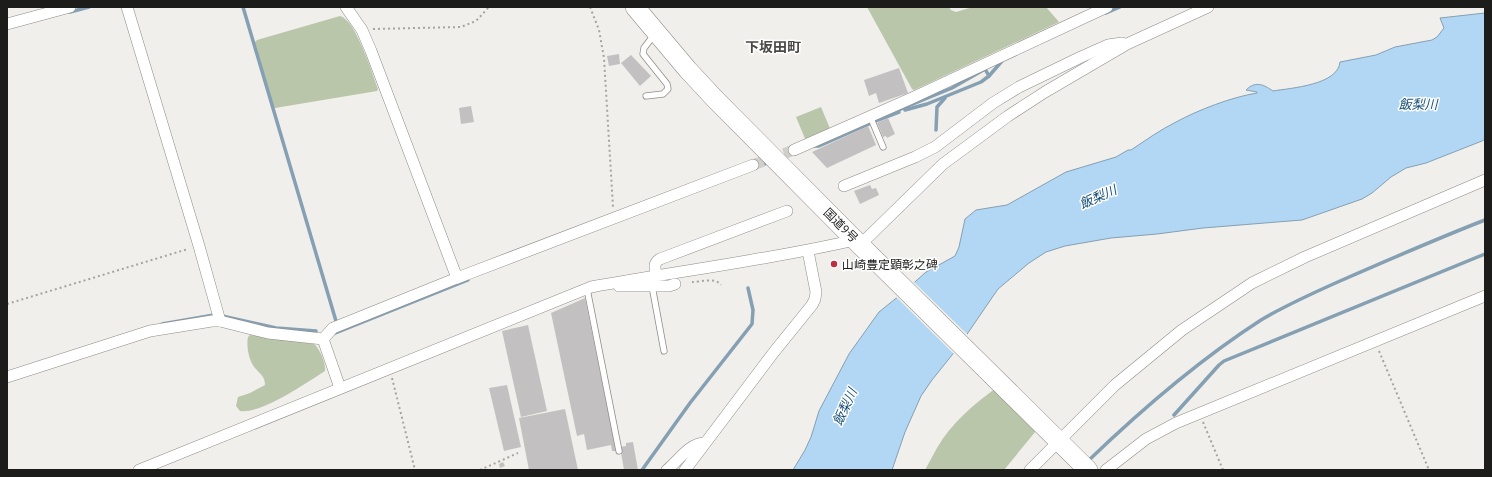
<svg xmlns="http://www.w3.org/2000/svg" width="1492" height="477" font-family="'PT Sans','Noto Sans JP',sans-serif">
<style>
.green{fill:#b9c6a9}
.water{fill:#b2d7f4;stroke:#859fb3}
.pier{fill:#f0efeb}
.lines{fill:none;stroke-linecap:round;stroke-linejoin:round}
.stream{stroke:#859fb3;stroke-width:3.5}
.building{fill:#c3c0c2}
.minor-tunnel{stroke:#d0cfcc;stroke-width:11;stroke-dasharray:11 5.5;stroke-linecap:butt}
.service-casing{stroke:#8d8c88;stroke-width:7}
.minor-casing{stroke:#8d8c88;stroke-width:12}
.trunk-casing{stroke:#8d8c88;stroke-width:20}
.path{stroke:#a5a4a1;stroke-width:2;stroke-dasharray:2 3;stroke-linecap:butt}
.service{stroke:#fff;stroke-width:5.5}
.minor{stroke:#fff;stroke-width:11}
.trunk{stroke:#fff;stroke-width:19}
.poi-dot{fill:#c02f41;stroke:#fff;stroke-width:1.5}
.labels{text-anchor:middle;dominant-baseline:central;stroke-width:3;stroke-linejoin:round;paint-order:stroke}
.street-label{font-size:12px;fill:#1c1c1b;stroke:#fff}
.poi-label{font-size:12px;fill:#1c1c1b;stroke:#fff;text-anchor:start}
.water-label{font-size:13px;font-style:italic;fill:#185177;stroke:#fff}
.quarter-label{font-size:14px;font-weight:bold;fill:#494845;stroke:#fff}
</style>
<rect width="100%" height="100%" fill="#f0efeb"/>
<g class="green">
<path d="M867 7H949L951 10 956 12 973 7H1046L1059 22 914 90 912 89Z"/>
<path d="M340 16C356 20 372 73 378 89L377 91 275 108 273 107 255 42 257 40Z"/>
<path d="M821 107 831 131 806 141 796 117Z"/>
<path d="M250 335 314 344C320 349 326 364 325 371 306 383 262 414 240 411L236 406 238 397 250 393 265 385C265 376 260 374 255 368 249 361 246 346 248 337Z"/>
<path d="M999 386 1040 426 1004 470H925C929 463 933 455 937 448 952 422 975 403 999 386Z"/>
</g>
<g class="water">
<path d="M1485 13V139L1482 141 1426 163 1406 168 1391 177 1372 193 1362 199 1302 220 1203 228 1157 234 1111 238 1065 246 1046 252 1029 263 998 289 961 343 907 289 926 272 955 256 959 247 965 219 976 210 1007 205 1066 172 1116 157 1128 150H1131C1146 140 1160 130 1176 122 1198 110 1232 97 1257 93V92L1246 90C1255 81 1263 84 1273 91 1291 88 1338 85 1340 62L1376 55 1395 47 1432 40 1437 37 1444 28 1440 18Z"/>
<path d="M905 291 960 345 932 380 921 396 905 432 892 470H793L805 450 811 437 819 411 849 354 879 312Z"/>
</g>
<path class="pier" d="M913 281 969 336 955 355 895 296Z"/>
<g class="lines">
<g class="stream">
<path d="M243 7 336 321"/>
<path d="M70 12 89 7"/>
<path d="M1106 13 1120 7"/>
<path d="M905 110 927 104 981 82 989 76 1002 61"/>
<path d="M896 111 952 88 985 69 989 76"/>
<path d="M936 130 937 107 945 98"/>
<path d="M813 146H819L878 120 899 112"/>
<path d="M781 158 794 153"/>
<path d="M755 167 770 162"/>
<path d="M222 316 276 328 316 331"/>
<path d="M162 324 214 315"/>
<path d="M333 334 468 280"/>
<path d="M1174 415 1219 365 1224 361 1485 254"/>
<path d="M1088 461C1141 410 1199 360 1261 320 1286 305 1313 293 1340 281 1388 260 1436 239 1485 220"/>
<path d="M642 470 690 403 752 324 753 310 748 288"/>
</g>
</g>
<g class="building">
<path d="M619 54 620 64 609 66 607 56Z"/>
<path d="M631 55 651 76 640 86 621 63Z"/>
<path d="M899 68 908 93 879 103 876 93 869 96 864 80Z"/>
<path d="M471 106 474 122 461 124 459 108Z"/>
<path d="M888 118 895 134 887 138 886 136 883 137 877 123Z"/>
<path d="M868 126 876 145 827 168 812 152Z"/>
<path d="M870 185 872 189 876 188 879 195 860 204 854 191Z"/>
<path d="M585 298 616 451H612L611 445 587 450 584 434 577 436 551 313Z"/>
<path d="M528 325 547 411 521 417 502 331Z"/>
<path d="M507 385 521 447 504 451 489 388Z"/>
<path d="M565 409 578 470H529L519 418Z"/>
<path d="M633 442 638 470H624L620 447 626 446V443Z"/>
<path d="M503 462 505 466 500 468 499 464Z"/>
</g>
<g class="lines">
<path class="minor-tunnel" d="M753 165 794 150"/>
<g class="service-casing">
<g id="service">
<path d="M646 96 663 94 668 89 667 84 643 54 644 48 654 35"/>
<path d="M870 116 883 147"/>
<path d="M652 286 664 351"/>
<path d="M587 289 619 451"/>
</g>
</g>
<g class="minor-casing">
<g id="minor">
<path d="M127 7 199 246 220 321"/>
<path d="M7 24 70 7"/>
<path d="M794 150 912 98 1107 7"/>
<path d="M844 186 915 157 935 147 993 103 1019 87 1081 57 1108 45 1122 43"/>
<path d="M860 245 943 164 1008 116 1045 92 1127 44 1208 7"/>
<path d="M656 275C655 268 653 263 660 259L787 211"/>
<path d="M457 278 753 165"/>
<path d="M619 286H669L675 284"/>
<path d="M323 339 333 328 457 278 371 51 362 30 346 7"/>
<path d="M7 377 150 331 212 321H220L268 333 323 339 340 388"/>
<path d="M139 470 591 287C679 271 768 260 855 240"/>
<path d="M667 470C678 461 690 443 704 443"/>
<path d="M685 470 774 352 812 305 815 299 816 292 808 251"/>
<path d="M1030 470 1115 385 1182 330 1252 283 1305 257 1485 180"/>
<path d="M1106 470 1146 439 1176 423 1485 296"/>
</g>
</g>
<g class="trunk-casing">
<path id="trunk" d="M635 7 688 70 715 99 855 240 1088 470"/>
</g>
<g class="path">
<path d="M590 7 599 30 604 58 613 207"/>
<path d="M373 29 461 27 476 21 489 7"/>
<path d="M692 282C700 282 716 277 721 285"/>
<path d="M7 304 188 249"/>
<path d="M1379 351 1429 470"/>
<path d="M392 378 415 470"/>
<path d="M1203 422 1223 470"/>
<path d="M480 470 518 453"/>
</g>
<use href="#service" class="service"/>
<use href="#minor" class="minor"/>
<use href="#trunk" class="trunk"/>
</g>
<circle class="poi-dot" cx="834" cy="264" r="4"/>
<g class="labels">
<g class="street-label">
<text transform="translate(841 225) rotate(45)">国道9号</text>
</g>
<g class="poi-label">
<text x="842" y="264">山崎豊定顕彰之碑</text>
</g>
<g class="water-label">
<text x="1418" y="104">飯梨川</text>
<text transform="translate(1098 197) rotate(-24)">飯梨川</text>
<text transform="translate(845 407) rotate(-65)">飯梨川</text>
</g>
<g class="quarter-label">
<text x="773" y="47">下坂田町</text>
</g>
</g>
<rect width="1492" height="477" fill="none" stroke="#1c1c1b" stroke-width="16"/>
</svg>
